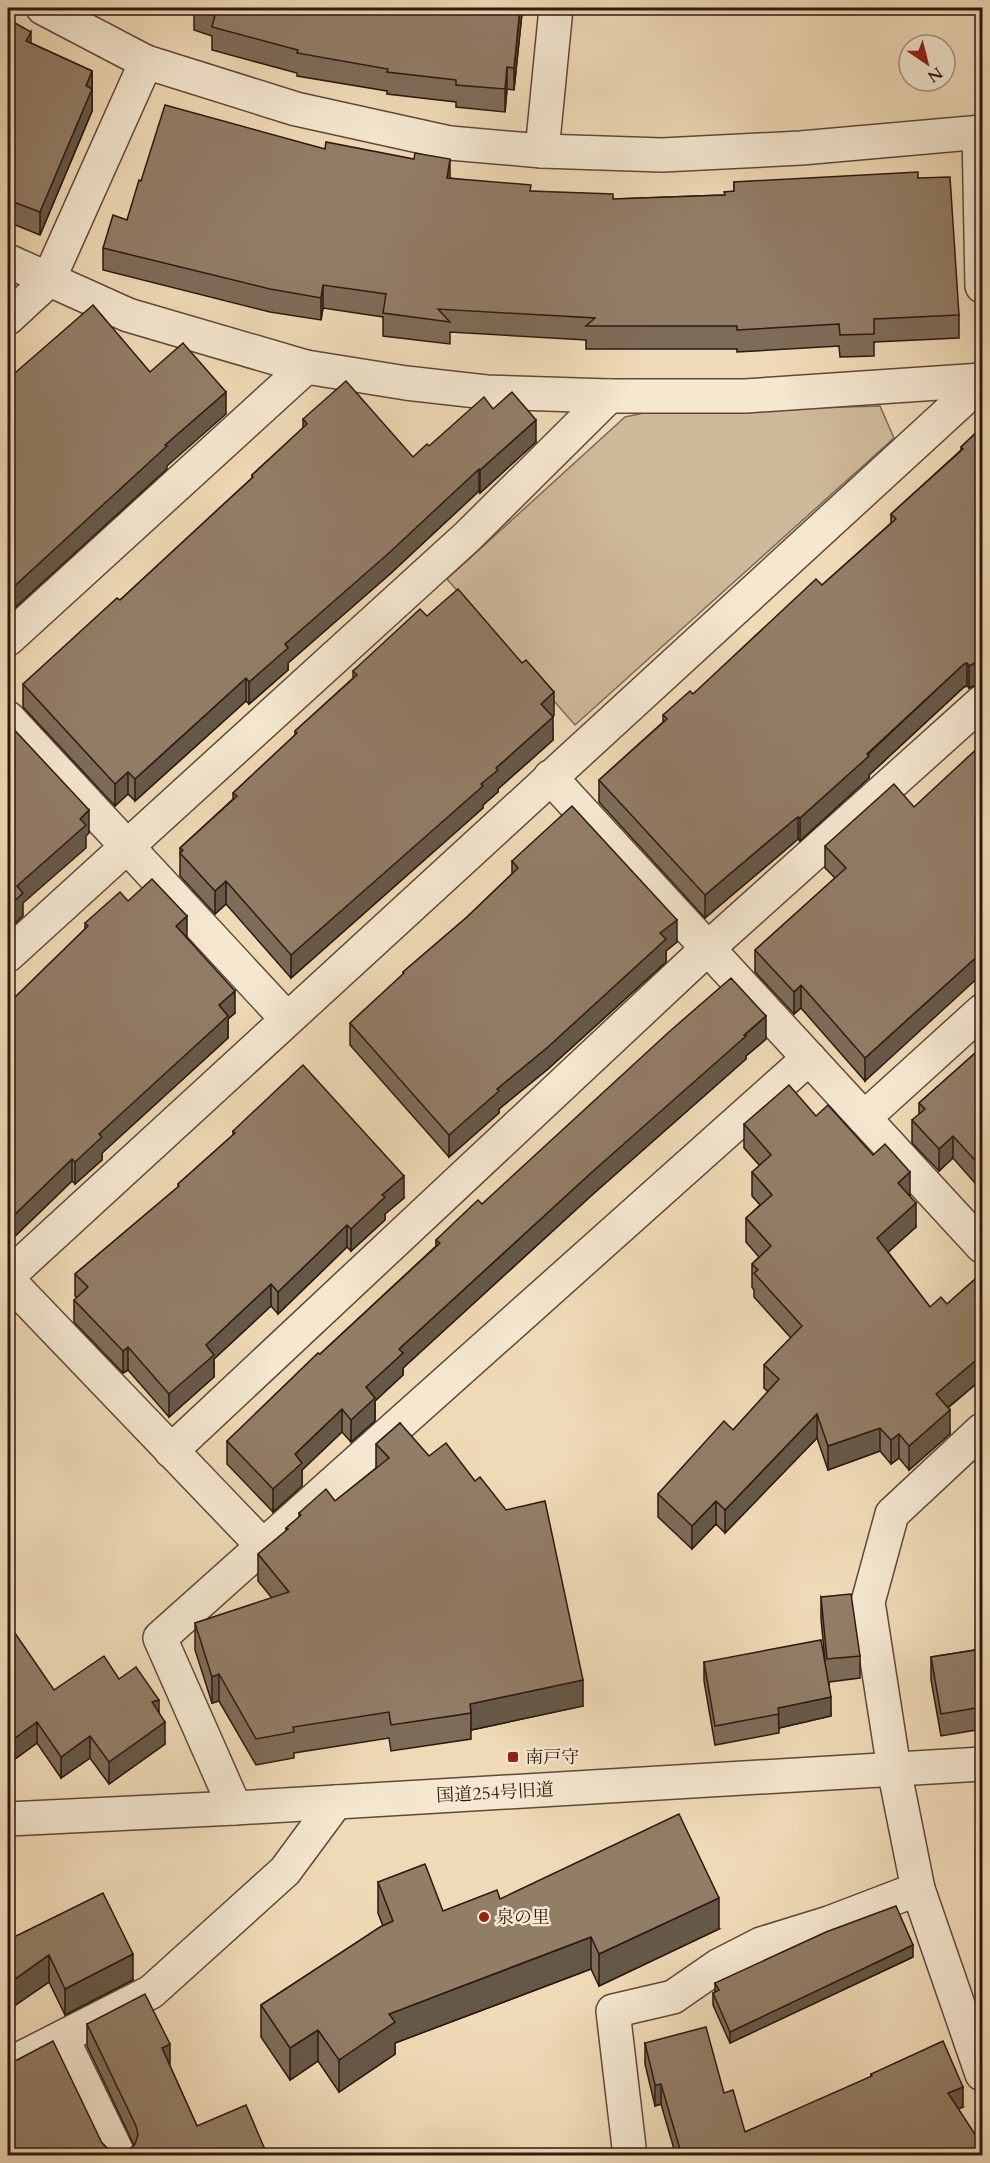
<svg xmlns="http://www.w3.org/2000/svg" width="990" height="2163" font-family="Cardo,'Noto Serif JP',serif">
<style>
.green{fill:#ceb99b;stroke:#7e6956;stroke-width:1.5}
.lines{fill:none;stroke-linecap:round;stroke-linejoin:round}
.minor-casing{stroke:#5e493a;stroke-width:36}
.minor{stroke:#f5e7d0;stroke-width:33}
.wall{fill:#7e6c59;stroke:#2d1910;stroke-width:1.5}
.shaded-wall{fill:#665848;stroke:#2d1910;stroke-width:1.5}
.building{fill:#927d67;stroke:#2d1910;stroke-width:1.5}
.poi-dot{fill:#8f2418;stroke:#f5e7d0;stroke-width:2}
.labels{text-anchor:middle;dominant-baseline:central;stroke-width:5;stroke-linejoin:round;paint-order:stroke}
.poi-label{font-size:18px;fill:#2d1910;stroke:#f5e7d0;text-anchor:start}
.street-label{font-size:18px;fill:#2d1910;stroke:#f5e7d0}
</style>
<rect width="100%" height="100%" fill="#efdab7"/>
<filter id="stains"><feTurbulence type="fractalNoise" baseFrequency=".00333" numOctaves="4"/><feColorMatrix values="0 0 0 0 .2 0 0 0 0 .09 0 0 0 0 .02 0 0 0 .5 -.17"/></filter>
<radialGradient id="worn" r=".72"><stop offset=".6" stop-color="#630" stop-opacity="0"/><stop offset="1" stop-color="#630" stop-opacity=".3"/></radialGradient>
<path class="green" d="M880 406 894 438 575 725 447 579 625 417 644 413Z"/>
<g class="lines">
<g class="minor-casing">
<g id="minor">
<path d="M43 8 146 62 296 109 450 143 542 151 662 155 801 148 982 132"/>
<path d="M979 133 982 286"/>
<path d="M542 151 556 8"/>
<path d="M8 261 128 315 306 367 406 383 486 392 609 396H745L982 380"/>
<path d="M8 318 48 281 146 62"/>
<path d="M8 639 306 367"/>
<path d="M8 718 286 1018"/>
<path d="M550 777 982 1246"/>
<path d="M8 955 468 536 609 396"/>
<path d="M864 1118 982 1011"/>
<path d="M8 1276 982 382"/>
<path d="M8 1280 263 1546"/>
<path d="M982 1430 892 1514 868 1602 894 1769 918 1889 982 2074"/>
<path d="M171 1451 708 948 982 702"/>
<path d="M235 1808 160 1638 809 1058"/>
<path d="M8 1819 235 1808 982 1764"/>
<path d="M62 2038 119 2156"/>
<path d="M8 2065 151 1992 285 1871 336 1802"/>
<path d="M630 2156 613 2011 673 1997 718 1966 761 1944 829 1923 918 1889"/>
</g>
</g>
<use href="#minor" class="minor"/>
</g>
<g class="wall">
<path d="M194 8H529L528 13H522L514 90 507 89 505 112 456 107V102L387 94V91L297 76V73L212 50V36L194 30Z"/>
<path d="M8 19 31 43 92 71V111L40 235 8 222Z"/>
<path d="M325 149 450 178 531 191 613 199 724 195 734 191V182L918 178 959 315V338L874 342V356L840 357 839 346 737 352V349H586V340L450 332V344L383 336V317L323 308 321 320 270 312 103 270V248L127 220 141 181Z"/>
<path d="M493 409 536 442 480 493 479 491 390 574 288 663V670L249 704 246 701 135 801 128 794 115 806 23 707V684L120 600 252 478V475L303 428V419L413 457 429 446Z"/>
<path d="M982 427V684H978L969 688 967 686 964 687 869 775V778L800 841 798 839 790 846 705 918 599 802V780L663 722V715L693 694 822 585 891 523V514L961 450V447Z"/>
<path d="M427 616 554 715 552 717 553 740 498 789V792L483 805V808L291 978 226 904 215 914 180 876V848L233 799V793L295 735V731L353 678V671Z"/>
<path d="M914 807 865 1081 801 1008 794 1014 755 972V950L835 878 825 868V846Z"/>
<path d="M512 861 677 942 666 951V962L548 1069 499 1109V1113L449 1157 350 1045V1023L403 975V972L467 917 512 874Z"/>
<path d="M128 901 187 938 235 1013 228 1019V1038L102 1153V1160L75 1184 72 1181 8 1243V1004L85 929V923Z"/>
<path d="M766 1039 746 1056V1059L592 1195 403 1368V1375L375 1401V1421L351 1442 342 1432 302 1470V1486L273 1512 227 1464V1441L436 1246V1240L482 1204Z"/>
<path d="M982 1047V1191L953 1158 939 1171 912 1143V1120L919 1115V1103Z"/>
<path d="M816 1116 873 1155 910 1196 916 1227 888 1252 930 1307 947 1304 982 1273V1379L948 1408 950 1434 909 1470 899 1458 891 1464 880 1451 828 1470 817 1438 725 1533 716 1524 692 1549 658 1517V1494L733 1430 768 1392 764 1388V1365L791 1338 754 1297V1290L752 1287V1264L759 1257 746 1242V1218L760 1205 752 1196V1172L760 1166 744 1148V1124Z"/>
<path d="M233 1131 404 1198 385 1214V1220L351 1251 347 1247 278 1314 271 1306 214 1359V1377L169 1417 128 1370 123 1373 74 1322V1300L77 1298 75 1296V1274L178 1187V1184L233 1135Z"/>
<path d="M400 1423 583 1706 471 1730V1739L391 1751 389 1738 294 1753V1758L256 1765 219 1701 212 1703 195 1650V1623L272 1598 258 1581V1554L286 1531V1528L299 1518V1513L335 1501 376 1468V1444Z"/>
<path d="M821 1597 860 1656V1678L829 1682 831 1716 779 1728V1733L715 1745 704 1681V1662L825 1661 821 1619Z"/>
<path d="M982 1649V1729L941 1736 931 1680V1657Z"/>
<path d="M119 1679 159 1712 165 1744 109 1784 90 1758 61 1778 37 1743 8 1764 54 1690Z"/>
<path d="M378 1882 443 1911 500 1899 719 1929 599 1986 591 1969 395 2043V2054L339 2092 318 2061 290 2080 261 2037V2005L383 1926 378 1913Z"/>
<path d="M8 1940 133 1980 65 2015 49 1982 8 2010Z"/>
<path d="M913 1957 730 2043 713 2005V1993L715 1992V1983Z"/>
<path d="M87 2024 170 2066 197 2126 266 2156H8L102 2143 109 2150 117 2153 128 2151 134 2145 87 2046Z"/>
<path d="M645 2043 724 2093 745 2132 871 2077V2074L963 2107 958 2109 982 2156H676L661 2104 655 2106 645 2064Z"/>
</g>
<g class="shaded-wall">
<path d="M520 8H522V13L514 90V68Z"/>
<path d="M31 32V54L26 41Z"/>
<path d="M507 67V89L505 112V89Z"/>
<path d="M92 71V111L40 235V212L86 86Z"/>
<path d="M450 159V182L447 178Z"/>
<path d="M323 285V308L321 320V298Z"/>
<path d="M226 392V414L167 466V469L8 614V592L165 445Z"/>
<path d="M536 420V442L480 493V470Z"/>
<path d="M479 469V491L390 574 288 663V670L249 704V682L285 644Z"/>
<path d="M978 661V684L969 688V666Z"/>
<path d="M967 663V686L964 687 869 775V778L800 841V818L964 664Z"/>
<path d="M246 678V701L135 801V779Z"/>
<path d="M554 692V715L541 727V704Z"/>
<path d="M553 717V740L498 789V792L483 805V808L291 978V955L481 784 496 768Z"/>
<path d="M128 772V794L115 806V784Z"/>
<path d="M89 810V833L86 836V848L23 903V916L8 930V907L17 886Z"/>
<path d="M798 817V839L790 846 705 918V895L790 823Z"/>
<path d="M226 881V904L215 914V891Z"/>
<path d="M187 916V938L176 926Z"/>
<path d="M677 920V942L666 951V962L548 1069 499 1109V1113L449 1157V1135L660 933Z"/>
<path d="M982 952V974L865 1081V1058Z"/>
<path d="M801 985V1008L794 1014V992Z"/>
<path d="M235 991V1013L228 1019V1038L102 1153V1160L75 1184V1162L99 1134 219 1005Z"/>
<path d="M766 1016V1039L746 1056V1059L592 1195 403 1368V1375L375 1401V1421L351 1442V1420L366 1387 399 1349 592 1172Z"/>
<path d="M953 1136V1158L939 1171V1149Z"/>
<path d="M72 1159V1181L8 1243V1221Z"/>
<path d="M910 1172V1196L898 1207V1183Z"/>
<path d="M404 1176V1198L385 1214V1220L351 1251V1229L382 1195Z"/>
<path d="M916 1203V1227L877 1262V1238Z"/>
<path d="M347 1225V1247L278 1314V1292Z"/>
<path d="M271 1284V1306L214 1359V1377L169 1417V1394L206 1345Z"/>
<path d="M128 1347V1370L123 1373V1351Z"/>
<path d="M982 1355V1379L936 1417V1394Z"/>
<path d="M342 1409V1432L302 1470V1486L273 1512V1489L295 1454Z"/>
<path d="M950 1410V1434L909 1470V1446Z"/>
<path d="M817 1414V1438L725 1533V1510Z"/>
<path d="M880 1428V1451L828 1470V1446Z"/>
<path d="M899 1434V1458L891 1464V1440Z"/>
<path d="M716 1501V1524L692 1549V1526Z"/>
<path d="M219 1674V1701L212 1703V1677Z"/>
<path d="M583 1680V1706L471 1730V1713L470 1704Z"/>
<path d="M831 1697V1716L779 1728 778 1708Z"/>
<path d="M159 1700V1721L152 1702Z"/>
<path d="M37 1722V1743L8 1764V1743Z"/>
<path d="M165 1722V1744L109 1784V1762Z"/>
<path d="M90 1736V1758L61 1778V1757Z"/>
<path d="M719 1898V1929L599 1986V1954Z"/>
<path d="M591 1937V1969L395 2043V2054L339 2092V2060L389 2014Z"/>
<path d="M913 1945V1957L730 2043V2032Z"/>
<path d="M133 1954V1980L65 2015V1989Z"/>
<path d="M49 1955V1982L8 2010V1984Z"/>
<path d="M318 2030V2061L290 2080V2048Z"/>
<path d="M170 2044V2066L162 2048Z"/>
<path d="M661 2084V2104L655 2106V2085Z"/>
<path d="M963 2087V2107L948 2113V2093Z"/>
</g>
<g class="building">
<path d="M194 8H520L514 68 507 67 505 89 456 85V80L387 72 388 69 297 53 298 50 212 27 215 15Z"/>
<path d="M8 19 31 32 26 41 92 71 86 86 92 89 40 212 8 200Z"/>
<path d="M165 105 325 149 326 142 414 159 415 153 450 159 447 178 531 185 530 191 613 194V199L725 195 724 192 734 191V182L918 172V178L950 177 959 315 874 319V334L840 335 839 324 737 330V326H586L595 318 438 309 450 322 383 313 386 294 323 285 321 298 270 289 103 248 113 215 127 220 139 180 141 181Z"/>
<path d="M93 305 150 372 183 343 226 392 165 445 167 446 8 592V379Z"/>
<path d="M346 381 413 457 427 444 429 446 484 397 493 409 512 392 536 420 480 470 479 469 390 552 285 644 288 648 249 682 246 678 135 779 128 772 115 784 23 684 117 598 120 600 253 477 252 475 307 424 303 419Z"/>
<path d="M982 427V661H978L969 666 967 663 964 664 867 754 869 756 800 818 798 817 790 823 705 895 599 780 667 719 663 715 690 691 693 694 816 579 822 585 896 519 891 514 963 449 961 447Z"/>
<path d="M458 589 522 663 526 660 554 692 541 704 553 717 496 768 498 770 481 784 483 786 291 955 226 881 215 891 180 853 183 850 180 848 237 796 233 793 297 733 295 731 357 675 353 671 420 609 427 616Z"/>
<path d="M8 723 89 810 80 819 86 825 17 886 23 893 8 907Z"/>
<path d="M982 744V952L865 1058 801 985 794 992 755 950 846 868 825 846 894 784 914 807Z"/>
<path d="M572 806 677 920 660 933 666 939 548 1047 497 1089 499 1091 449 1135 350 1023 404 973 403 972 467 917 518 868 512 861Z"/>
<path d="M152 879 187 916 176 926 235 991 219 1005 228 1016 99 1134 102 1137 75 1162 72 1159 8 1221V1004L88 926 85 923 120 892 128 901Z"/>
<path d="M731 978 766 1016 744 1035 746 1036 592 1172 399 1349 403 1353 366 1387 375 1398 351 1420 342 1409 295 1454 302 1463 273 1489 227 1441 318 1353 320 1354 440 1243 436 1240 478 1200 482 1204 670 1031Z"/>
<path d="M982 1047V1168L953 1136 939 1149 912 1120 925 1109 919 1103Z"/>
<path d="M303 1065 404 1176 382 1195 385 1197 351 1229 347 1225 278 1292 271 1284 206 1345 214 1355 169 1394 128 1347 123 1351 74 1300 88 1287 75 1274 179 1186 178 1184 235 1133 233 1131Z"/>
<path d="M789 1085 816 1116 828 1105 873 1155 885 1144 910 1172 898 1183 916 1203 877 1238 930 1307 941 1297 947 1304 982 1273V1355L936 1394 950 1410 909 1446 899 1434 891 1440 880 1428 828 1446 817 1414 725 1510 716 1501 692 1526 658 1494 724 1421 733 1430 779 1379 764 1365 802 1326 754 1273 758 1270 752 1264 771 1246 746 1218 772 1195 752 1172 771 1155 744 1124Z"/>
<path d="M400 1423 429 1456 446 1443 475 1481 480 1477 506 1510 545 1501 583 1680 470 1704 471 1713 391 1725 389 1712 293 1727 294 1732 256 1739 219 1674 212 1677 195 1623 289 1592 258 1554 288 1529 286 1528 301 1515 299 1513 326 1489 335 1501 389 1458 376 1444Z"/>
<path d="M851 1594 860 1656 827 1659 821 1597Z"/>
<path d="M8 1623 54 1690 104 1656 119 1679 136 1667 159 1700 152 1702 165 1722 109 1762 90 1736 61 1757 37 1722 8 1743Z"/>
<path d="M821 1640 831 1697 778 1708 779 1714 715 1726 704 1662Z"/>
<path d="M982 1649V1707L941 1714 931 1657Z"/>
<path d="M679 1814 719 1898 599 1954 591 1937 389 2014 395 2022 339 2060 318 2030 290 2048 261 2005 380 1927 393 1921 378 1882 425 1864 443 1911 497 1890 500 1899Z"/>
<path d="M103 1893 133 1954 65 1989 49 1955 8 1984V1940Z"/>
<path d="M896 1906 913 1945 730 2032 713 1993 719 1990 715 1983 826 1932Z"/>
<path d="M145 1994 170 2044 162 2048 197 2126 246 2105 266 2152 258 2156H8V2061L17 2060 53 2041 102 2143 109 2150 117 2153 128 2151 135 2144 138 2135 136 2126 87 2024Z"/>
<path d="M706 2027 724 2093 733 2090 745 2132 872 2076 871 2074 943 2041 963 2087 948 2093 982 2145V2156H682L661 2084 655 2085 645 2043Z"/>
</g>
<g class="poi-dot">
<rect x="507" y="1751" width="12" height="12" rx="3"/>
<circle cx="484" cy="1917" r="6"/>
</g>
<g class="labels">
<g class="poi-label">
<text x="525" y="1757">南戸守</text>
<text x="496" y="1917">泉の里</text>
</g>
<g class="street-label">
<text transform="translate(495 1793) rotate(-3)">国道254号旧道</text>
</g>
</g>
<rect width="990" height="2163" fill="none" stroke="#efdab7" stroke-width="30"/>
<rect x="9" y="9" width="972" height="2145" fill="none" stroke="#2d1910" stroke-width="3"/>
<rect x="15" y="15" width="960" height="2133" fill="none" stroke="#2d1910" stroke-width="1.5"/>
<g transform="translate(927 63) rotate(145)"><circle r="28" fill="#f5e7d0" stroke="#a59583" stroke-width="1.5"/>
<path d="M0-4.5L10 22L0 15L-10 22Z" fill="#8f2418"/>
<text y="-9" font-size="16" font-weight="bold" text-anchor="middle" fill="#2d1910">N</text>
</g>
<rect width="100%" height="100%" filter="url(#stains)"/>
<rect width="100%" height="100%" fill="url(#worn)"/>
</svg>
